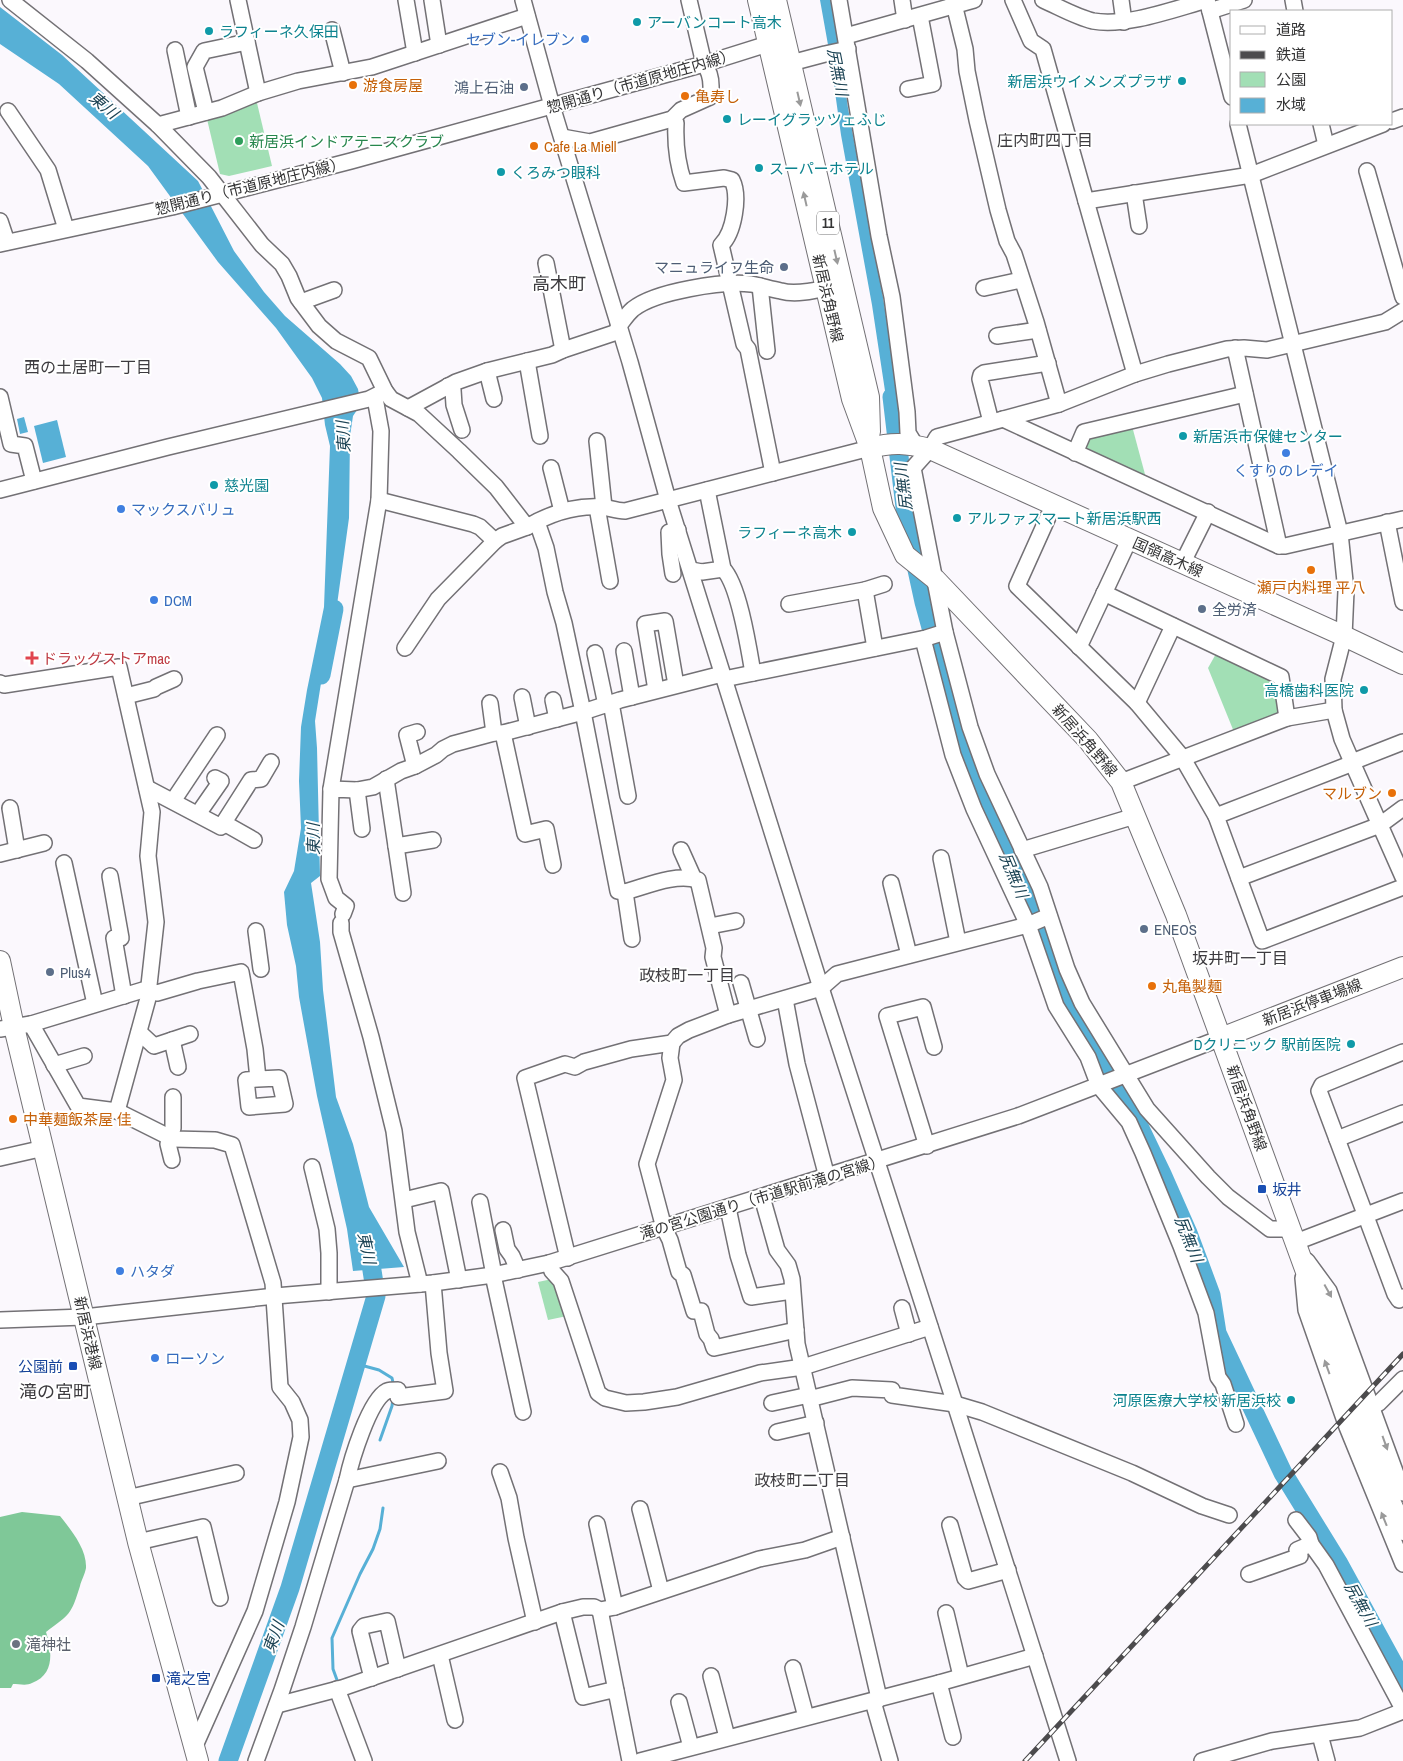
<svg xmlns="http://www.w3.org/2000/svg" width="1403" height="1761" font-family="'Archivo Narrow','Noto Sans JP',sans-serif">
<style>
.green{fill:#a2dfb5}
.forest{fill:#7fc898}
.water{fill:#57b0d6}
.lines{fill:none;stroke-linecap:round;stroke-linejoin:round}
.stream{stroke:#57b0d6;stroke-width:3}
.river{stroke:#57b0d6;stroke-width:19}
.minor-casing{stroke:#737175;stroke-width:18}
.major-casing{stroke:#737175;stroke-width:22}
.minor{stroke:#fff;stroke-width:15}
.major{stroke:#fff;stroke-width:20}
.rail-casing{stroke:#4c4b4d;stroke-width:5}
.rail{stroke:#fff;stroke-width:3;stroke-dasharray:9;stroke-linecap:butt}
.oneway{fill:#9a9a9a}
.culture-dot{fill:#0f9aa8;stroke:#fff;stroke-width:2}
.shop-dot{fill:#3f7fe0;stroke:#fff;stroke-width:2}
.food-dot{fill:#e8710a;stroke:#fff;stroke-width:2}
.service-dot{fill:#5c6f8a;stroke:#fff;stroke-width:2}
.leisure-dot{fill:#2e9e5b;stroke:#fff;stroke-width:2}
.health-dot{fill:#e0444e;stroke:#fff;stroke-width:2}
.transit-dot{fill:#1a4fb4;stroke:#fff;stroke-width:2}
.worship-dot{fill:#6b7280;stroke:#fff;stroke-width:2}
.labels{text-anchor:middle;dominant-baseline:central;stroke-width:4;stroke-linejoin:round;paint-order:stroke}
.shield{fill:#fff;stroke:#717172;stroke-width:1}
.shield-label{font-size:14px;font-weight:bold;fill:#343435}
.culture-label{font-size:15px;fill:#0d838f;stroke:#fff;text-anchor:start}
.shop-label{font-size:15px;fill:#366cbe;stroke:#fff;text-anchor:start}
.street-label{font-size:15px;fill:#343435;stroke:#fff}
.food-label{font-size:15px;fill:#c56008;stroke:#fff;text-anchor:start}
.service-label{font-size:15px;fill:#4e5e75;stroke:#fff;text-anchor:start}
.leisure-label{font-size:15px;fill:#27864d;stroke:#fff;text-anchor:start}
.health-label{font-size:15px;fill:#be3a42;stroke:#fff;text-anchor:start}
.transit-label{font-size:15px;fill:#164399;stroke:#fff;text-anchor:start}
.worship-label{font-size:15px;fill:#5b616d;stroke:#fff;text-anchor:start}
.water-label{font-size:16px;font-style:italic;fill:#1d4455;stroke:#fff}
.neighbourhood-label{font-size:16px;fill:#3d3b3f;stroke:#fff}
.quarter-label{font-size:18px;fill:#3d3b3f;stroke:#fff}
</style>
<rect width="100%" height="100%" fill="#fbf8fd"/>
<g class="green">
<path d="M257 103 272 166 229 176 220 174 206 115Z"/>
<path d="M1132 426 1146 478 1083 446 1085 436Z"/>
<path d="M1217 652 1273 677 1281 711 1278 716 1234 732 1208 668Z"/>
<path d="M552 1279 567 1316 548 1320 538 1282Z"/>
</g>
<path class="forest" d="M22 1512 60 1516C71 1530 87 1549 86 1568 85 1574 81 1581 80 1586 71 1615 70 1614 46 1632 52 1651 55 1674 32 1683 27 1686 19 1684 13 1684L11 1688H0V1517Z"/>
<g class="water">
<path d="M820 0H831L835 18 848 108 883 297 898 393 900 424 890 417 887 404 872 305 841 135 830 56Z"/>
<path d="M0 7 62 55 198 181 234 251 264 292 285 316 340 364 351 376 358 389 360 400 359 407 353 416 350 436 349 518 336 612 328 639 315 721 317 748 320 876 311 883 320 942 323 990 336 1097 353 1144 369 1207 404 1267 353 1271 347 1229 317 1096 299 997 296 966 287 925 284 892 294 871 301 828 299 781 301 727 307 690 324 607 330 446 325 425 322 398 312 378 276 328 218 262 148 166 59 84 0 44Z"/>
<path d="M24 417 28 432 20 434 17 419Z"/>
<path d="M57 420 66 457 43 463 34 426Z"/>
</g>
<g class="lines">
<g class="stream">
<path d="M357 1364 379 1370 392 1378 394 1387"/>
<path d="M380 1440 392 1406 393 1398"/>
<path d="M337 1680 333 1669 332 1638 360 1574 373 1549 380 1529 383 1508"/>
</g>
<g class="river">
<path d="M892 397 907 524 924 602 958 726 981 796 1010 861 1068 1001 1087 1037 1125 1097 1162 1174 1188 1233 1211 1295 1217 1333 1283 1473 1339 1564 1403 1681"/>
<path d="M321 675 334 609"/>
<path d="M228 1761 290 1588 376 1296 368 1245"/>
</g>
<g class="minor-casing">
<g id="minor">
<path d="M10 0 87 61 158 125 209 177 262 245 282 264 289 276 298 298 319 326 336 341 369 358 385 391 391 399 419 414 459 451 496 487 527 527C549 514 575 505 602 507 610 508 616 511 625 511L870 448"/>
<path d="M238 0 258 93"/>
<path d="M406 0 415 53"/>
<path d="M432 0 439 45"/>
<path d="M523 0 552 106 630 362 668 500 821 988 955 1404 1068 1761"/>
<path d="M839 0 879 236 892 297 907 412 908 433 916 446"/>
<path d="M902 0 905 20"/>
<path d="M953 0 965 49 967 71 977 120 998 210 1007 241 1014 254 1036 322 1059 404"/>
<path d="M1013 0 1031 41 1043 49 1086 201 1251 175 1383 124"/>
<path d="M1043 0C1059 7 1076 17 1093 21 1127 27 1174 9 1207 0"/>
<path d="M1121 0 1124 22"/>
<path d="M1207 0 1232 97"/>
<path d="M1293 0 1295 11"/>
<path d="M1210 11 1244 0"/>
<path d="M332 30 343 73"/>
<path d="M846 36 974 0"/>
<path d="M175 50 189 117"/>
<path d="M791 63 825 54 848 49"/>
<path d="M908 89 933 84 920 16"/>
<path d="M8 111 48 170 66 229"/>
<path d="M206 112 195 67 204 51 247 42"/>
<path d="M672 119 676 123C675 144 677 163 684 183L724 178 732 180C740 196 734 233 721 245L744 344 748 349 773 473"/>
<path d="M1392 121 1403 117"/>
<path d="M1238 124 1340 533 1346 591 1344 636 1333 679 1334 710 1342 739 1352 762 1403 877"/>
<path d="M1321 124 1326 145"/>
<path d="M158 125 222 108 258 93 298 81 372 67 527 16"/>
<path d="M562 137 590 142 672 119 681 110 710 97C712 86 711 73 704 64L689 0"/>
<path d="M1367 171 1403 297"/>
<path d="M1134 193 1139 226"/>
<path d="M1086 201 1135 374"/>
<path d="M0 221 7 242"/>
<path d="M0 244 172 207 351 161 704 64 777 41"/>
<path d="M546 263 563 350"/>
<path d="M760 286 767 351"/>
<path d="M984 288 1021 280"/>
<path d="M301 302 334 290"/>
<path d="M618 327C623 321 627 314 633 309 656 291 722 281 751 284 761 286 771 289 781 291 795 295 813 291 826 288"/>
<path d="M997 336 1038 330"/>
<path d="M1235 348 1279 546"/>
<path d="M527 361 540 436"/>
<path d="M487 371 494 399"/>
<path d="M448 386 453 390 454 405 462 430"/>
<path d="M0 397 11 444 25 446 34 481"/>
<path d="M408 408 456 382 487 371 552 355 563 350 620 331"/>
<path d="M1003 419 1279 546H1285L1403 519"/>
<path d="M991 422 980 379 981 375 984 373 1048 363"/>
<path d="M597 441 604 507"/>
<path d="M1075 453 1084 432 1245 394"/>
<path d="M551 468 562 511"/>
<path d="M0 490 168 447 369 399 385 391"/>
<path d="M379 500 473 524 480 527 495 541 438 599 405 648"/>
<path d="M1053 506 1017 586 1137 703 1182 757 1216 816"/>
<path d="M597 507 610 581"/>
<path d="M537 522 546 548 555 592 564 623 583 712 618 891 625 892C647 886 675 873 698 880L714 948 713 957 728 1015 821 988 837 974 1028 925 1049 916"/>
<path d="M1387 522 1403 602"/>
<path d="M495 541 502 536 527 527"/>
<path d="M1182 564 1208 512"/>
<path d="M723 569C739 584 749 650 753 673"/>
<path d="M691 570 702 572 723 569 707 490"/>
<path d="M673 574 670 554 669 532 678 530"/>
<path d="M865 590 875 648"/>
<path d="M1104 593 1281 677 1287 718"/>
<path d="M789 604 865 590 884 584"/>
<path d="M923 639 953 755 974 809 1028 925 1056 1006 1088 1057 1099 1086 1129 1122 1143 1153 1181 1246 1206 1313 1218 1377 1223 1384 1236 1424"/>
<path d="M1079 647 1129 540"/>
<path d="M624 651 632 697"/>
<path d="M595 653 606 705"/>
<path d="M724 679 926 638 945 632"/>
<path d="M0 683 4 685 119 667 152 812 148 856 156 922 149 985 150 991 117 1111"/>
<path d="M656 690 645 624 665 621 676 685"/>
<path d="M126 696 154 689 156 687 174 679"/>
<path d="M522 697 528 727"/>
<path d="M553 700 557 719"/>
<path d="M490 703 494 733"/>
<path d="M611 703 628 796"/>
<path d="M1137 703 1173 626"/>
<path d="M503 733 525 834 546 829 553 865"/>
<path d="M1352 762 1403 742"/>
<path d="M1353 763 1216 816 1262 941 1403 887"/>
<path d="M415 766 407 735 417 732"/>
<path d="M386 779 403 893"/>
<path d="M1121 782 1287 718 1334 710"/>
<path d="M147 788 221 827 251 780 261 779 271 762"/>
<path d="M331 789 379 500 381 431 375 398"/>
<path d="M357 790 362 829"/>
<path d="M173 801 217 735"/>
<path d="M10 808 17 850"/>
<path d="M198 814 221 781 215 778"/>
<path d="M224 823 254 840"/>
<path d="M396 846 433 840"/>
<path d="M681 850 694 879"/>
<path d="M1022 850 1135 816"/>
<path d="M0 854 44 843"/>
<path d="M941 858 958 942"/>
<path d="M64 863 95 1004"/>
<path d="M110 876 121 938H114L124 996"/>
<path d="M1239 878 1380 825 1403 808"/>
<path d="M891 883 909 955"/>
<path d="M625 892 632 939"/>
<path d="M343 914 346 906 336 898 329 879 331 789 357 790 373 787 401 771 415 766 436 755 443 749 453 744 494 733H503L583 712 620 700 722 674"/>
<path d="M341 923V932L371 1037 394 1131 407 1232 420 1284"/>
<path d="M710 926 736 921"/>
<path d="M256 931 261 969"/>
<path d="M741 983 757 1039"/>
<path d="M785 999 797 1064 827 1177"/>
<path d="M31 1024 78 1106 117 1111 173 1139 215 1140 232 1145 273 1283 280 1387 292 1402 300 1420 301 1437 287 1502 255 1611 194 1748"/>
<path d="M0 1029 31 1024 143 990 157 993 198 981 241 972 255 1049 258 1079 246 1080 249 1107 285 1104 279 1078 258 1079"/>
<path d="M139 1032 154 1046 190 1034"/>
<path d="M172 1040 178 1067"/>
<path d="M672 1043 670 1058 674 1080 647 1164 664 1228 670 1240 679 1272 683 1275 694 1311H701L707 1334 711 1339 714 1348 796 1330"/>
<path d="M1403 1052 1322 1085 1319 1091 1395 1294 1399 1300 1403 1297"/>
<path d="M54 1065 84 1056"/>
<path d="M1337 1139 1403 1113"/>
<path d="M927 1146 887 1016 923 1007 934 1047"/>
<path d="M0 1158 44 1148"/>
<path d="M172 1160 168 1144 173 1128V1097"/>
<path d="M312 1167 327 1229 329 1253V1292"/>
<path d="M762 1197 777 1250 788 1265 792 1279 797 1344 879 1698 874 1705 890 1761"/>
<path d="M404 1200 441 1191 459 1280"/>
<path d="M480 1202 494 1275"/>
<path d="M728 1208 738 1255 751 1297 792 1291"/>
<path d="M1290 1229H1270L1228 1197 1208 1177 1147 1109 1082 1003 1067 969 1040 887 987 774 970 727 945 632 913 468 930 449 937 437 1059 404 1135 374 1168 364 1227 349 1244 348 1267 350 1385 322 1403 311"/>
<path d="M503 1230 507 1249 512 1256 518 1270"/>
<path d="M1296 1242 1403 1201"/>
<path d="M568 1258 525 1078 565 1064 575 1067 584 1062 631 1049 672 1043 678 1036 689 1030 728 1015"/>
<path d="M1307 1261 1329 1291 1403 1493"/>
<path d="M549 1263 552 1271 561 1281 598 1393 605 1398 626 1403 644 1402 677 1397 760 1373 803 1367 930 1327"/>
<path d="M493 1275 523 1412"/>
<path d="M1303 1278 1306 1310 1347 1427 1403 1564"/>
<path d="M902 1308 909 1334"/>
<path d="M0 1320 84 1317 275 1296 433 1283 493 1275 549 1263 1018 1116 1221 1038"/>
<path d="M810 1397H817L852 1388 892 1390V1395L955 1404 982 1412 1132 1473 1202 1506 1229 1515"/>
<path d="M772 1403 809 1395"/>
<path d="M1372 1407 1379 1403 1403 1379"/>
<path d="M777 1432 816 1423"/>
<path d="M500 1472 509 1498 516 1538 535 1622"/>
<path d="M347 1480 438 1461"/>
<path d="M127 1498 236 1473"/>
<path d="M640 1509 661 1591"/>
<path d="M1296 1520 1309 1537 1311 1544"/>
<path d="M597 1524 615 1607"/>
<path d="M950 1525 965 1578 968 1581 1008 1570"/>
<path d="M138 1542 203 1527 220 1598"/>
<path d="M1249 1574 1300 1556 1297 1550 1311 1544 1326 1565 1403 1709"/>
<path d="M600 1610 630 1761"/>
<path d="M562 1612 583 1697 608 1691H616"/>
<path d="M946 1613 961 1676"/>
<path d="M440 1655 455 1720"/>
<path d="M793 1668 806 1717"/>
<path d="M711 1676 727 1737"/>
<path d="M372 1678 360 1631 364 1626 387 1621 398 1669"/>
<path d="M939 1683 953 1737"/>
<path d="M337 1689 364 1761"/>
<path d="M679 1702 691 1747"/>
<path d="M277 1705 342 1688 562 1612 583 1607H594L600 1610 615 1607 759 1559 805 1550 842 1537"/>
<path d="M1320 1735 1327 1761"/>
<path d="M256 1761 282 1690 303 1627 347 1480C351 1461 369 1400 387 1391 390 1390 395 1390 398 1390V1397L445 1391 439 1353 433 1283"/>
<path d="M640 1761 939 1683 1035 1656"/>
<path d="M1202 1761 1272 1741 1360 1728 1403 1711"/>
</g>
</g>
<g class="major-casing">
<g id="major">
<path d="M758 0 852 399 870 448 883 508 905 555 935 579 1088 740 1121 782 1176 915 1387 1494 1403 1530"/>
<path d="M776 0 869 397 870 432"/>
<path d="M870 448C893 442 906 443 930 449L1344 636 1403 664"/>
<path d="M0 961 14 1027 138 1542 198 1761"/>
<path d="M1221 1038 1403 967"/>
</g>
</g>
<use href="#minor" class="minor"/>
<use href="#major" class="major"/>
<g class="rail-casing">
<path id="rail" d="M1025 1761 1403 1354"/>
</g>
<use href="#rail" class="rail"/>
</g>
<defs><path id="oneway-solid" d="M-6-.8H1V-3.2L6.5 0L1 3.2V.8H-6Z" transform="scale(1.25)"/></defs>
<g class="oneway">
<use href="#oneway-solid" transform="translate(799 99) rotate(77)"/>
<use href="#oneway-solid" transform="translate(805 199) rotate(-103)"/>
<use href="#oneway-solid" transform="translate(836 257) rotate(77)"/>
<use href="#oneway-solid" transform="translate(1328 1291) rotate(61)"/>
<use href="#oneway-solid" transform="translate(1327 1367) rotate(-110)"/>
<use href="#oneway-solid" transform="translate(1385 1443) rotate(70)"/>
<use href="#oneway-solid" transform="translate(1384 1519) rotate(-112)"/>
</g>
<g class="culture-dot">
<circle cx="637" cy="22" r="5"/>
<circle cx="209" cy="31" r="5"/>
<circle cx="1182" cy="81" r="5"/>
<circle cx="727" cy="119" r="5"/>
<circle cx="759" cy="168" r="5"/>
<circle cx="501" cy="172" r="5"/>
<circle cx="1183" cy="436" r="5"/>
<circle cx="214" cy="485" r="5"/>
<circle cx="957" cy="518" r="5"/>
<circle cx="852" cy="532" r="5"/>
<circle cx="1364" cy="690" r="5"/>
<circle cx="1351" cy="1044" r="5"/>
<circle cx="1291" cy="1400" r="5"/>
</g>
<g class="shop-dot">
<circle cx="585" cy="39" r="5"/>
<circle cx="1286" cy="453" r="5"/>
<circle cx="121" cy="509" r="5"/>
<circle cx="154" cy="600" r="5"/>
<circle cx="120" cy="1271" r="5"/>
<circle cx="155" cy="1358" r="5"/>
</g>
<g class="food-dot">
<circle cx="353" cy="85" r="5"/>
<circle cx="685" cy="96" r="5"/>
<circle cx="534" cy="146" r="5"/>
<circle cx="1311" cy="570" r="5"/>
<circle cx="1392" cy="793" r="5"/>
<circle cx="1152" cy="986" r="5"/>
<circle cx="13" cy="1119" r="5"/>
</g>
<g class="service-dot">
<circle cx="524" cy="87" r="5"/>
<circle cx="784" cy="267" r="5"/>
<circle cx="1202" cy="609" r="5"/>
<circle cx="1144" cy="929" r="5"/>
<circle cx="50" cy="972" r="5"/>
</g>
<circle class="leisure-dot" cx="239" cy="141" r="5"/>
<path class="health-dot" d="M29.5 650.5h5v5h5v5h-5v5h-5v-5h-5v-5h5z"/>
<g class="transit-dot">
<rect x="1257" y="1184" width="10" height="10" rx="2.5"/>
<rect x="68" y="1361" width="10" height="10" rx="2.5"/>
<rect x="151" y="1673" width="10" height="10" rx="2.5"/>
</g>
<circle class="worship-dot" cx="16" cy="1644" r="5"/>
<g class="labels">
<rect class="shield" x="817" y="211.5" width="22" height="23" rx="4"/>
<g class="shield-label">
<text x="828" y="223">11</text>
</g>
<g class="culture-label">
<text x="647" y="22">アーバンコート高木</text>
<text x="219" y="31">ラフィーネ久保田</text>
<text x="1172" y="81" text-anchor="end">新居浜ウイメンズプラザ</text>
<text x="737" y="119">レーイグラッツェふじ</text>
<text x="769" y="168">スーパーホテル</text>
<text x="511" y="172">くろみつ眼科</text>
<text x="1193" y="436">新居浜市保健センター</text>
<text x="224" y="485">慈光園</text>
<text x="967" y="518">アルファスマート新居浜駅西</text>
<text x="842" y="532" text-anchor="end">ラフィーネ高木</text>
<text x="1354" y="690" text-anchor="end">高橋歯科医院</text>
<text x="1341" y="1044" text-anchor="end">Dクリニック 駅前医院</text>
<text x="1281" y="1400" text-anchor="end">河原医療大学校 新居浜校</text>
</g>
<g class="shop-label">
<text x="575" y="39" text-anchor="end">セブン-イレブン</text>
<text x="1286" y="470" text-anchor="middle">くすりのレデイ</text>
<text x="131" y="509">マックスバリュ</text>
<text x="164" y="600">DCM</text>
<text x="130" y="1271">ハタダ</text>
<text x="165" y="1358">ローソン</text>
</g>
<g class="street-label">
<text transform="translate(641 81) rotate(-16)">惣開通り（市道原地庄内線）</text>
<text transform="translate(250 186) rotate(-14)">惣開通り（市道原地庄内線）</text>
<text transform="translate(828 298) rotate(77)">新居浜角野線</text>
<text transform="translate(1168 557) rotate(24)">国領高木線</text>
<text transform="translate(1085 740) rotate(49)">新居浜角野線</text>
<text transform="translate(1312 1002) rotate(-21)">新居浜停車場線</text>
<text transform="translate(1247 1108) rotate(70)">新居浜角野線</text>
<text transform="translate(762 1197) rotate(-17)">滝の宮公園通り（市道駅前滝の宮線）</text>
<text transform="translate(88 1333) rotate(77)">新居浜港線</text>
</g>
<g class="food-label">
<text x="363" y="85">游食房屋</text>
<text x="695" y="96">亀寿し</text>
<text x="544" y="146">Cafe La Miell</text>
<text x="1311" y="587" text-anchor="middle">瀬戸内料理 平八</text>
<text x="1382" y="793" text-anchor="end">マルブン</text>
<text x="1162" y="986">丸亀製麺</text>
<text x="23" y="1119">中華麺飯茶屋 佳</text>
</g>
<g class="service-label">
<text x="514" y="87" text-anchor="end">鴻上石油</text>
<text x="774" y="267" text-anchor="end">マニュライフ生命</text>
<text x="1212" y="609">全労済</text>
<text x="1154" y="929">ENEOS</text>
<text x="60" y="972">Plus4</text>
</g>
<g class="leisure-label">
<text x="249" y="141">新居浜インドアテニスクラブ</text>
</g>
<g class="health-label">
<text x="42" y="658">ドラッグストアmac</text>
</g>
<g class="transit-label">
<text x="1272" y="1189">坂井</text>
<text x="63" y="1366" text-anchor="end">公園前</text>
<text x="166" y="1678">滝之宮</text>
</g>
<g class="worship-label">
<text x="26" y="1644">滝神社</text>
</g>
<g class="water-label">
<text transform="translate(838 72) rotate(79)">尻無川</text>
<text transform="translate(104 105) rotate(40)">東川</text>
<text transform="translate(343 437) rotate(-94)">東川</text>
<text transform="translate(903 487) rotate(-97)">尻無川</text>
<text transform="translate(313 839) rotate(-91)">東川</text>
<text transform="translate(1014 875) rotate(67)">尻無川</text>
<text transform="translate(1189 1239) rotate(68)">尻無川</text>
<text transform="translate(367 1248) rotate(78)">東川</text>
<text transform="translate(1361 1604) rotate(61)">尻無川</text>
<text transform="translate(273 1637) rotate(-70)">東川</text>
</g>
<g class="neighbourhood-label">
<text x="1045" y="140">庄内町四丁目</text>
<text x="88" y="367">西の土居町一丁目</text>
<text x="1240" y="958">坂井町一丁目</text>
<text x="687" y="975">政枝町一丁目</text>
<text x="802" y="1480">政枝町二丁目</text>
</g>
<g class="quarter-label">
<text x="559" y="283">高木町</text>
<text x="55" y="1391">滝の宮町</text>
</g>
</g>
<rect x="1230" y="10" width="162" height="115" fill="#ffffff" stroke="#aeaeae"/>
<rect x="1240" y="26" width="25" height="8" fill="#ffffff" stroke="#aeaeae"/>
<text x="1276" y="35" font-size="15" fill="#343435">道路</text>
<rect x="1240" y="51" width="25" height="8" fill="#4c4b4d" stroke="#aeaeae"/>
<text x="1276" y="60" font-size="15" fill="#343435">鉄道</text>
<rect x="1240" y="72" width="25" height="15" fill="#a2dfb5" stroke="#aeaeae"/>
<text x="1276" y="85" font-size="15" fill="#343435">公園</text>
<rect x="1240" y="98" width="25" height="15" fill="#57b0d6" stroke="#aeaeae"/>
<text x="1276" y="110" font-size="15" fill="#343435">水域</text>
</svg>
